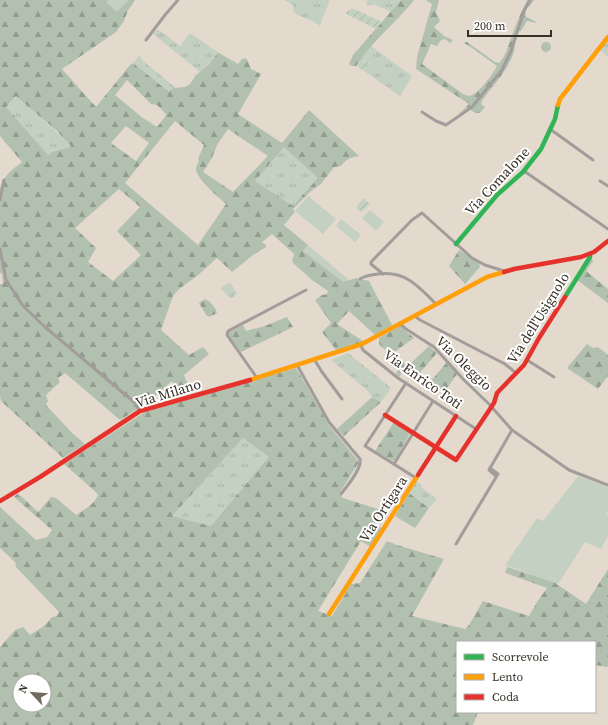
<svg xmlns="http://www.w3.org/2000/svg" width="608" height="725" font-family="'Source Serif 4',serif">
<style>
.grass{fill:url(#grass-tufts)}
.forest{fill:url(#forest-firs);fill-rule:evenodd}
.garden{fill:url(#garden-furrows)}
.pitch{fill:#c4d0c1}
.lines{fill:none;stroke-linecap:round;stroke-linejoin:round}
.street{stroke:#a29d9b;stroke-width:3}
.fast{stroke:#30b455;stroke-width:4.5}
.slow{stroke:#ff9f0a;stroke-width:4.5}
.jam{stroke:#e5322d;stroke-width:4.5}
.labels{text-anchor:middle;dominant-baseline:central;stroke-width:4;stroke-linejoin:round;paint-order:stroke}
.street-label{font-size:14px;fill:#373027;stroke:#fff}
</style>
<defs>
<pattern id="grass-tufts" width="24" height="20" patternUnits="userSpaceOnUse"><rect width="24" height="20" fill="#c4d0c1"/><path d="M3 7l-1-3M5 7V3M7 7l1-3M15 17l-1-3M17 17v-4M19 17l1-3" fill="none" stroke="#a9b3a6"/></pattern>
<pattern id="forest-firs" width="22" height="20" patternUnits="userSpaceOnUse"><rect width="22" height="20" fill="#b2c0b0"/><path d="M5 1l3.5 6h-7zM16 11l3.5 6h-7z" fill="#929c8f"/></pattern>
<pattern id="garden-furrows" width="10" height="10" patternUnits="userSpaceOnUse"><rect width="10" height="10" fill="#c4d0c1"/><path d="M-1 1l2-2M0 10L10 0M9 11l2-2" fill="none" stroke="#a9b3a6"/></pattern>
</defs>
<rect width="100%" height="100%" fill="#e3dacd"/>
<g class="grass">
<path d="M284 0H330L320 25 294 13 293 5Z"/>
<path d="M365 0H401L391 12 373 4 371 6 366 4 368 1Z"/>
<path d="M158 29 180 46 190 33 219 53 200 72 153 34Z"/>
<path d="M608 40V57L600 50Z"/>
<path d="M371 46 412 76 400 96 364 71 369 63 361 58Z"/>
<path d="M140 56 142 60 176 88H173L169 93 133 63 138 57Z"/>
<path d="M17 96 71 145 67 149 55 150 49 156 6 107Z"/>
<path d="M284 147 319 178 293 206 255 181Z"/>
<path d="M308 245 349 280 343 283 303 251Z"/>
<path d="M229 283 231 284 237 293 231 299 222 290 221 288Z"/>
<path d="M348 353 391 388 381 402 372 397 367 390 331 360Z"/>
<path d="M243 438 270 457 211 526 172 516Z"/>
<path d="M417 481 422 485 421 487 437 499 429 508 409 493Z"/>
</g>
<g class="forest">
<path d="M0 0H135L133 3V4L128 10 124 21 116 32 62 69 96 107 130 65 133 63 169 92 173 88 185 87 190 84 196 75 208 65 217 54 219 53 238 64 242 59 246 58 249 64 251 69 261 74 238 114 282 143 309 110 359 156C351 157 346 159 341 166L334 167 321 184 311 191 293 209 295 212 284 225 308 245 303 251 343 282 356 278 369 281 392 325 375 335 349 311 337 324 363 341 358 344 336 350 322 332 331 323 315 300 322 295 327 294 328 291 312 280 293 263 292 260 294 255 293 253 272 234 262 242 266 245V247L253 255 232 272 217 258 197 276 179 289 173 296 161 330 189 355 203 347 209 354 184 375 189 387 178 390 172 381 147 403 120 420 65 373 58 378 60 382 46 395 48 401 46 405 72 433 85 444 63 458 1 401 0 395V284H3L2 274 0 273V188C4 175 12 170 22 162L0 136ZM127 80 151 104 157 105 166 114 165 117 157 127 143 118 115 95ZM16 96 57 131 71 146C63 151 56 148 48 155L6 107ZM175 121 204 145 198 159 199 162C198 162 196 167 196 168 195 178 219 198 226 204L198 245 125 183ZM126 126 149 143 136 161 111 143ZM228 129 268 156 233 192 203 172 212 158 217 145ZM284 147 318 178 293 206 255 181ZM119 189 140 207 117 231 141 255 113 281 88 262 96 248 75 228Z"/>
<path d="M401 0H414C396 23 372 41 356 66H352L349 64 353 55Z"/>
<path d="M426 0H439L436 12 440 21 434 27 444 36 453 40 450 43 445 39 441 40 437 46 431 44 422 64 463 94 469 96C479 94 492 75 497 66L468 45 465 44 464 42H467L495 62 499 63C507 55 508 45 512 35 517 23 521 11 527 0H534L529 7 527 6 524 10 526 12 525 16 538 23 527 21 521 31H517L514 45 515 47C511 68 494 84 482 101L481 104 485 107 480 113H475L468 108 458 115 469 104 416 69 417 57 432 4Z"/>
<circle cx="546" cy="47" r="5"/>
<path d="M459 250 479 263 480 267 465 284 449 266Z"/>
<path d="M591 258 593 261 586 271 608 289V303L577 280Z"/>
<path d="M205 299C210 301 216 308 217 313L209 317 206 315 199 303Z"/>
<path d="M287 317 293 327 241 352 228 335 229 332 243 325 246 331 265 326Z"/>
<path d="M400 326 414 338 393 353 408 366 429 346 437 353 418 375 406 367 399 377 396 373 400 366 385 355 386 351 379 344V338Z"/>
<path d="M587 344 593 348 598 347 608 355V376L598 389 567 368Z"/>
<path d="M447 362 457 374 445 391 430 382Z"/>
<path d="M296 368 325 418 328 424 359 462 339 494 343 498 381 510 374 524 382 528 371 547 361 541 318 611 332 616 351 584 360 583 387 541 397 545 444 559 412 616 465 629 469 625 483 601 529 616 537 602 547 588 505 573 507 567 554 582 586 604 608 569V667L595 665V642H457V712H478L473 725H0V647L15 630 23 627 30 635 44 626 52 617C55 617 58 616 59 612L16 567 15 562 0 548V507L36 540 47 537 52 530 14 497 17 494 21 496 38 512 51 497 56 498 76 515C83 510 96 504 98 494L64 464 67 462 145 412ZM243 438 269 457 211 526 172 516ZM20 681H44V705H20Z"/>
<path d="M372 397 381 402 344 436 337 429Z"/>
<path d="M394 422 410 433 395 460 392 461 375 451Z"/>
<path d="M409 493 429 508 415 528 395 516Z"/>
</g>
<g class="garden">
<path d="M352 8 382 22 376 29 346 14 348 10 350 11Z"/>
<path d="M361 58 369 63 364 71 356 66Z"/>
<path d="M363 198 370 204 362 212 356 208Z"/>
</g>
<g class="pitch">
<path d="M108 0H129L117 12 106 2Z"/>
<path d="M308 196 336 219 323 234 295 211Z"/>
<path d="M370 210 384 222 376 231 362 218Z"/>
<path d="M341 219 361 235 355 242 336 226Z"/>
<path d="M578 476 608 487V511L606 514 608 515V536L601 549 585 542 558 584 505 565 537 518 543 521Z"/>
</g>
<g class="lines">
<g class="street">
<path d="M146 40 165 15 178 0"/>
<path d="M422 112 436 121 446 125 472 107 502 70 511 51 524 11 530 0"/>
<path d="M550 129 593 160"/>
<path d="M524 171 608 229"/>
<path d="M600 181 608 186"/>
<path d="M0 200 4 180"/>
<path d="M0 249 6 280 23 306 45 327 134 402 140 411"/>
<path d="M383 274 371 264V262L412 220 422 213 472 258 485 265 504 271"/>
<path d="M360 279C366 275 372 275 378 274 406 271 417 285 436 304"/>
<path d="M415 316 420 320 505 364 516 373"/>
<path d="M400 324 406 329 434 347 464 380 489 404 512 430 569 470 608 485"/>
<path d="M360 344 363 350 398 378 476 429"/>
<path d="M314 359 322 372 342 399"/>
<path d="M527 360 554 377"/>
<path d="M297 365 329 422 360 459C362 469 347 486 341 494"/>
<path d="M257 378 227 335 228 331 306 290"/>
<path d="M406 383 365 446 416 478"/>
<path d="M394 464 433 401"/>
<path d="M496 476 489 470 512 430"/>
<path d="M456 544 498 474 490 468"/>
</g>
<g class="fast">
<path d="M456 244 497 195 523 172 541 149 555 119 558 105"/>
<path d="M565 297 590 257V254"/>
</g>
<g class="slow">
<path d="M558 105 560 99 608 37"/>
<path d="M250 380 362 344 487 277 504 272"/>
<path d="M329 614 418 475"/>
</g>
<g class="jam">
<path d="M504 272 514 269 581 257 594 252 608 241"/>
<path d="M385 415 456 460 494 403 497 393 524 365 539 338 565 297"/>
<path d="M418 475 456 416"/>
<path d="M0 501 40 477 140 411 250 380"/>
</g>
</g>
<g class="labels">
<g class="street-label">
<text transform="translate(497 181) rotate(-47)">Via Comalone</text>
<text transform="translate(538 318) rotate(-58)">Via dell'Usignolo</text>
<text transform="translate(464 363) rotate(44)">Via Oleggio</text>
<text transform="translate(423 379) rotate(35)">Via Enrico Toti</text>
<text transform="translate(168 393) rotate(-17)">Via Milano</text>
<text transform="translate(383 509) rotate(-57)">Via Ortigara</text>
</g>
</g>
<rect x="456" y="641" width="140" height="72" fill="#ffffff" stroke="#afaca9"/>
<rect x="464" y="654" width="20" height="6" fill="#30b455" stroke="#afaca9"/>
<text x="492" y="661" font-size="12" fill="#373027">Scorrevole</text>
<rect x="464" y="674" width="20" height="6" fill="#ff9f0a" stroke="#afaca9"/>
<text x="492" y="681" font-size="12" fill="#373027">Lento</text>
<rect x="464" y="694" width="20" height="6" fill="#e5322d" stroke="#afaca9"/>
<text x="492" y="701" font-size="12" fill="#373027">Coda</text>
<g transform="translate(32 693) rotate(296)"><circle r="19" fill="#ffffff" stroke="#afaca9"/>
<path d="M0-3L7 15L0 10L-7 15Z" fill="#736c61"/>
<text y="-6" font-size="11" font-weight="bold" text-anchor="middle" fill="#373027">N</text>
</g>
<path d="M468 30v6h83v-6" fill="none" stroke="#373027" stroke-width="2"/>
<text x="474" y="30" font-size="12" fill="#373027" stroke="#ffffff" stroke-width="3" paint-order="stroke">200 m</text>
</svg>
